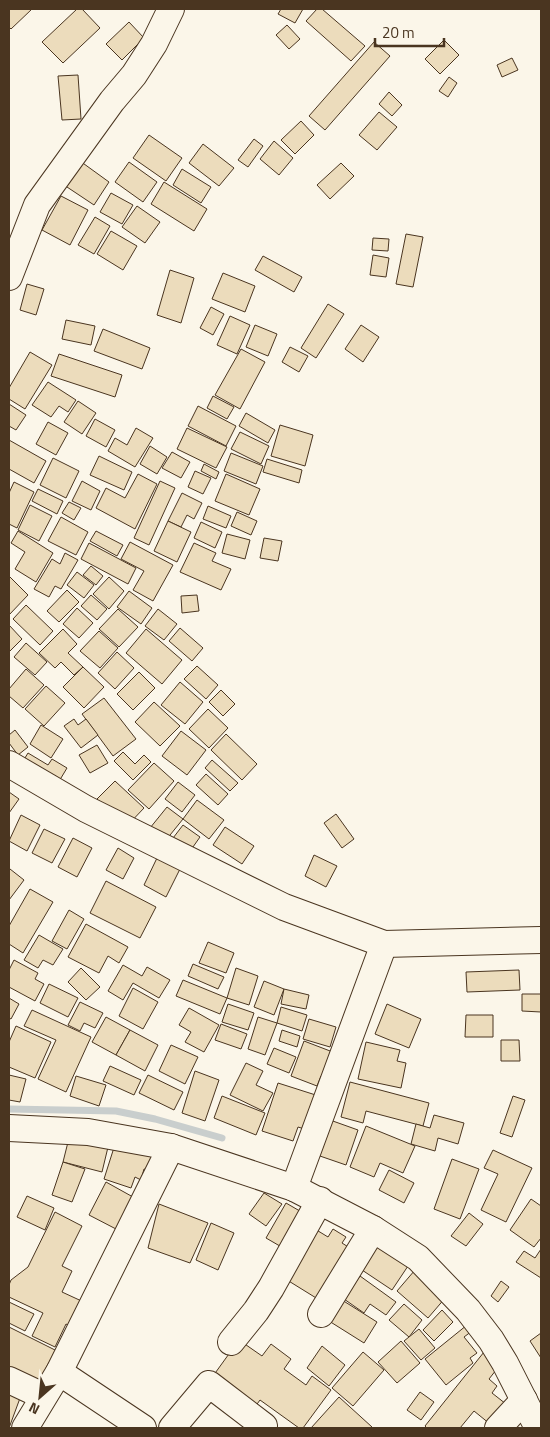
<svg xmlns="http://www.w3.org/2000/svg" width="550" height="1437" font-family="'Titillium Web',sans-serif">
<style>
.lines{fill:none;stroke-linecap:round;stroke-linejoin:round}
.stream{stroke:#c9cecd;stroke-width:7}
.building{fill:#ecdcbc;stroke:#4a3520}
.minor-casing{stroke:#4a3520;stroke-width:28}
.minor{stroke:#fbf6e9;stroke-width:26}
</style>
<rect width="100%" height="100%" fill="#fbf6e9"/>
<g class="lines">
<path class="stream" d="M9 1109 116 1111 155 1119 222 1138"/>
</g>
<g class="building">
<path d="M9 9H32L11 29 9 27Z"/>
<path d="M77 9H82L100 28 63 63 42 42Z"/>
<path d="M281 9H303L295 23 278 14Z"/>
<path d="M317 9H322L365 46 351 61 306 21Z"/>
<path d="M129 22 144 38 122 60 106 44Z"/>
<path d="M287 25 300 39 289 49 276 35Z"/>
<path d="M444 40 459 55 440 74 425 59Z"/>
<path d="M374 42 390 56 325 130 309 116Z"/>
<path d="M512 58 518 70 502 77 497 65Z"/>
<path d="M78 75 81 119 62 120 58 76Z"/>
<path d="M449 77 457 83 448 97 439 91Z"/>
<path d="M389 92 402 105 392 116 379 104Z"/>
<path d="M379 112 397 127 377 150 359 135Z"/>
<path d="M301 121 314 135 295 154 281 140Z"/>
<path d="M149 135 182 158 166 181 133 158Z"/>
<path d="M254 139 263 146 248 167 238 160Z"/>
<path d="M274 141 293 158 279 175 260 159Z"/>
<path d="M203 144 234 168 219 186 189 163Z"/>
<path d="M80 161 109 182 94 205 64 185Z"/>
<path d="M129 162 157 182 143 202 115 182Z"/>
<path d="M341 163 354 176 330 199 317 185Z"/>
<path d="M182 169 211 187 201 203 173 185Z"/>
<path d="M164 182 207 209 194 231 151 204Z"/>
<path d="M111 193 133 205 122 224 100 212Z"/>
<path d="M61 196 88 210 70 245 42 230Z"/>
<path d="M137 206 160 222 145 243 122 227Z"/>
<path d="M95 217 110 226 94 254 78 245Z"/>
<path d="M111 231 137 246 123 270 97 254Z"/>
<path d="M406 234 423 237 413 287 396 284Z"/>
<path d="M373 238 389 239 388 251 372 250Z"/>
<path d="M373 255 389 258 386 277 370 275Z"/>
<path d="M263 256 302 277 294 292 255 270Z"/>
<path d="M170 270 194 278 181 323 157 315Z"/>
<path d="M223 273 255 286 245 312 212 299Z"/>
<path d="M27 284 44 289 36 315 20 310Z"/>
<path d="M328 304 344 314 316 358 301 348Z"/>
<path d="M211 307 224 314 213 335 200 328Z"/>
<path d="M230 316 250 325 237 354 217 345Z"/>
<path d="M66 320 95 326 91 345 62 339Z"/>
<path d="M255 325 277 334 268 356 246 347Z"/>
<path d="M361 325 379 337 363 362 345 349Z"/>
<path d="M103 329 150 348 142 369 94 351Z"/>
<path d="M290 347 308 356 299 372 282 362Z"/>
<path d="M241 349 265 362 240 409 215 395Z"/>
<path d="M30 352 52 365 25 409 9 399V388Z"/>
<path d="M59 354 122 375 115 397 51 376Z"/>
<path d="M48 382 76 400 68 412 59 406 51 417 32 405Z"/>
<path d="M213 396 234 407 227 419 207 408Z"/>
<path d="M78 401 96 413 82 434 64 422Z"/>
<path d="M9 404 26 415 16 430 9 426Z"/>
<path d="M198 406 236 426 226 446 188 426Z"/>
<path d="M246 413 275 430 268 443 239 426Z"/>
<path d="M95 419 115 430 106 447 86 436Z"/>
<path d="M48 422 68 433 56 455 36 444Z"/>
<path d="M280 425 313 435 305 466 271 456Z"/>
<path d="M136 428 153 438 135 467 108 451 115 438 127 445Z"/>
<path d="M187 428 227 447 216 468 177 449Z"/>
<path d="M240 432 269 446 261 464 231 449Z"/>
<path d="M9 440 46 461 34 483 9 469Z"/>
<path d="M150 446 167 457 157 474 140 464Z"/>
<path d="M172 452 190 462 181 478 162 468Z"/>
<path d="M231 453 263 466 256 484 224 471Z"/>
<path d="M99 456 132 472 124 490 90 475Z"/>
<path d="M53 458 79 471 66 498 40 485Z"/>
<path d="M267 459 302 470 299 483 263 472Z"/>
<path d="M204 464 219 472 216 479 201 471Z"/>
<path d="M195 471 211 478 203 494 188 487Z"/>
<path d="M138 474 157 484 135 529 96 508 106 488 125 498Z"/>
<path d="M226 474 260 489 249 515 215 501Z"/>
<path d="M82 481 100 491 91 510 72 501Z"/>
<path d="M160 481 175 488 149 545 134 538Z"/>
<path d="M14 482 34 492 17 528 9 524V493Z"/>
<path d="M38 489 63 501 57 514 32 501Z"/>
<path d="M182 493 202 503 194 519 187 515 181 527 168 521Z"/>
<path d="M69 502 81 508 74 520 62 513Z"/>
<path d="M30 505 52 516 39 541 18 530Z"/>
<path d="M208 506 231 516 226 528 203 519Z"/>
<path d="M237 512 257 521 251 535 231 526Z"/>
<path d="M61 517 88 532 76 555 48 541Z"/>
<path d="M168 521 191 532 177 562 154 551Z"/>
<path d="M201 522 222 532 215 548 194 538Z"/>
<path d="M18 531 53 553 36 582 15 569 25 552 11 543Z"/>
<path d="M96 531 123 545 117 556 90 541Z"/>
<path d="M227 534 250 540 245 559 222 553Z"/>
<path d="M264 538 282 541 278 561 260 558Z"/>
<path d="M130 542 173 565 153 601 133 590 144 571 121 559Z"/>
<path d="M89 543 136 568 128 584 81 559Z"/>
<path d="M194 543 216 553 212 561 231 569 221 590 180 572Z"/>
<path d="M65 553 78 560 61 589 55 586 49 597 34 589 52 559 60 564Z"/>
<path d="M91 566 103 576 96 585 83 575Z"/>
<path d="M77 572 94 585 84 598 67 585Z"/>
<path d="M10 577 28 595 9 615V578Z"/>
<path d="M109 577 124 591 109 609 93 594Z"/>
<path d="M67 590 79 602 59 622 47 611Z"/>
<path d="M129 591 152 608 141 624 117 607Z"/>
<path d="M91 595 107 609 97 620 81 606Z"/>
<path d="M197 595 199 611 182 613 181 596Z"/>
<path d="M26 605 53 631 40 645 13 619Z"/>
<path d="M77 608 93 623 79 638 63 624Z"/>
<path d="M118 609 138 627 119 647 99 629Z"/>
<path d="M158 609 177 624 164 640 145 626Z"/>
<path d="M9 625 22 639 9 652Z"/>
<path d="M180 628 203 648 192 661 169 641Z"/>
<path d="M63 629 77 644 68 653 83 667 74 675 61 662 55 668 39 653Z"/>
<path d="M146 629 182 660 162 684 126 653Z"/>
<path d="M99 631 118 648 100 668 80 651Z"/>
<path d="M26 643 47 662 35 675 14 657Z"/>
<path d="M117 652 134 668 115 689 98 673Z"/>
<path d="M197 666 218 685 206 699 184 679Z"/>
<path d="M83 667 104 687 84 708 63 687Z"/>
<path d="M26 669 44 685 23 708 9 696V689Z"/>
<path d="M139 672 155 688 133 710 117 694Z"/>
<path d="M180 682 203 702 185 724 161 705Z"/>
<path d="M46 686 65 703 44 726 25 709Z"/>
<path d="M221 690 235 704 223 716 209 702Z"/>
<path d="M104 698 136 739 113 756 82 714Z"/>
<path d="M154 702 180 726 160 746 135 722Z"/>
<path d="M208 709 228 728 209 748 189 729Z"/>
<path d="M74 719 78 725 86 719 98 735 81 748 64 726Z"/>
<path d="M41 725 63 739 51 758 30 744Z"/>
<path d="M15 730 28 747 18 755 9 743V735Z"/>
<path d="M181 731 206 750 187 775 162 756Z"/>
<path d="M226 734 257 764 242 780 211 750Z"/>
<path d="M97 745 108 763 90 773 79 755Z"/>
<path d="M123 752 135 764 144 755 151 762 133 780 114 761Z"/>
<path d="M28 753 48 765 52 759 67 768 55 788 20 766Z"/>
<path d="M212 760 238 783 230 791 205 768Z"/>
<path d="M154 763 174 781 149 809 128 790Z"/>
<path d="M206 774 228 794 218 805 196 785Z"/>
<path d="M115 781 144 808 126 827 97 799Z"/>
<path d="M178 782 195 795 182 812 165 799Z"/>
<path d="M9 792 19 799 9 813Z"/>
<path d="M197 800 224 820 209 839 183 819Z"/>
<path d="M167 807 183 819 166 840 150 828Z"/>
<path d="M336 814 354 839 342 848 324 823Z"/>
<path d="M21 815 40 825 27 851 9 841Z"/>
<path d="M183 825 200 837 188 854 170 842Z"/>
<path d="M225 827 254 846 242 864 213 845Z"/>
<path d="M44 829 65 839 52 863 32 853Z"/>
<path d="M73 838 92 848 77 877 58 867Z"/>
<path d="M118 848 134 858 123 879 106 870Z"/>
<path d="M314 855 337 866 326 887 305 876Z"/>
<path d="M157 858 180 869 166 897 144 885Z"/>
<path d="M10 869 24 880 9 900V871Z"/>
<path d="M106 881 156 907 140 938 90 913Z"/>
<path d="M30 889 53 902 23 953 9 944V926Z"/>
<path d="M69 910 84 919 67 949 52 941Z"/>
<path d="M86 924 128 947 119 963 108 956 99 973 68 957Z"/>
<path d="M39 935 63 949 53 965 43 960 38 968 24 960Z"/>
<path d="M208 942 234 953 226 973 199 963Z"/>
<path d="M14 960 38 973 35 979 44 984 35 1001 9 987V970Z"/>
<path d="M193 964 224 977 218 989 188 976Z"/>
<path d="M123 965 142 976 147 967 170 980 159 998 133 983 123 1000 108 991Z"/>
<path d="M81 968 100 987 86 1000 68 982Z"/>
<path d="M236 968 258 976 249 1005 227 998Z"/>
<path d="M519 970 520 990 467 992 466 972Z"/>
<path d="M183 980 227 998 220 1014 176 996Z"/>
<path d="M264 981 284 989 274 1015 254 1007Z"/>
<path d="M49 984 78 998 68 1017 40 1003Z"/>
<path d="M133 988 158 1002 143 1029 119 1016Z"/>
<path d="M284 989 309 995 306 1009 281 1004Z"/>
<path d="M522 994H541V1012L522 1011Z"/>
<path d="M9 998 19 1004 11 1019 9 1018Z"/>
<path d="M80 1002 103 1013 95 1028 84 1023 80 1031 68 1025Z"/>
<path d="M228 1004 254 1013 248 1030 222 1022Z"/>
<path d="M387 1004 421 1019 409 1048 375 1034Z"/>
<path d="M281 1007 307 1015 302 1031 277 1023Z"/>
<path d="M189 1008 219 1025 204 1052 185 1042 191 1032 179 1025Z"/>
<path d="M32 1010 91 1037 66 1092 38 1079 56 1040 24 1026Z"/>
<path d="M466 1015H493V1037H465Z"/>
<path d="M106 1017 130 1030 116 1055 92 1042Z"/>
<path d="M258 1017 277 1023 265 1055 248 1049Z"/>
<path d="M309 1019 336 1027 330 1047 303 1039Z"/>
<path d="M221 1024 247 1034 241 1049 215 1040Z"/>
<path d="M16 1026 51 1042 35 1078 9 1067V1042Z"/>
<path d="M130 1030 158 1045 145 1071 116 1055Z"/>
<path d="M282 1030 300 1036 297 1047 279 1041Z"/>
<path d="M501 1040H519L520 1061H501Z"/>
<path d="M304 1041 338 1054 329 1079 321 1076 317 1086 291 1076Z"/>
<path d="M366 1042 400 1050 397 1061 406 1063 401 1088 358 1079Z"/>
<path d="M171 1045 198 1057 185 1084 159 1071Z"/>
<path d="M274 1048 296 1057 289 1073 267 1064Z"/>
<path d="M246 1063 263 1071 256 1085 273 1093 263 1111 230 1095Z"/>
<path d="M110 1066 141 1080 134 1095 103 1081Z"/>
<path d="M195 1071 219 1080 205 1121 182 1113Z"/>
<path d="M9 1075 26 1079 20 1102 9 1100Z"/>
<path d="M148 1075 183 1092 174 1110 139 1093Z"/>
<path d="M76 1076 106 1085 99 1106 70 1096Z"/>
<path d="M350 1082 429 1103 423 1126 366 1111 363 1123 341 1117Z"/>
<path d="M278 1083 322 1097 311 1131 298 1127 293 1141 262 1131Z"/>
<path d="M222 1096 265 1113 256 1135 214 1118Z"/>
<path d="M513 1096 525 1100 512 1137 500 1133Z"/>
<path d="M434 1115 464 1123 458 1144 438 1138 435 1151 411 1144 416 1124 430 1128Z"/>
<path d="M330 1120 358 1130 346 1165 317 1155Z"/>
<path d="M366 1126 415 1146 403 1173 380 1163 374 1177 350 1167Z"/>
<path d="M70 1134 109 1143 102 1172 63 1162Z"/>
<path d="M117 1138 158 1152 152 1171 144 1169 141 1180 135 1177 131 1188 104 1179Z"/>
<path d="M493 1150 532 1168 506 1222 481 1210 498 1174 484 1168Z"/>
<path d="M452 1159 479 1169 460 1219 434 1209Z"/>
<path d="M63 1162 85 1169 72 1202 52 1195Z"/>
<path d="M389 1170 414 1183 404 1203 379 1190Z"/>
<path d="M106 1182 133 1197 116 1229 89 1215Z"/>
<path d="M264 1193 282 1204 266 1226 249 1214Z"/>
<path d="M27 1196 54 1208 45 1230 17 1217Z"/>
<path d="M531 1199 541 1206V1238L534 1247 510 1230Z"/>
<path d="M286 1203 305 1214 285 1249 266 1238Z"/>
<path d="M159 1204 208 1223 190 1263 148 1248Z"/>
<path d="M55 1212 82 1226 62 1266 72 1271 62 1292 88 1304 76 1329 66 1324 55 1347 32 1336 43 1313 9 1297V1285L11 1280 28 1267Z"/>
<path d="M469 1213 483 1224 466 1246 451 1236Z"/>
<path d="M211 1223 234 1233 218 1270 196 1260Z"/>
<path d="M310 1226 328 1237 333 1229 346 1237 342 1243 353 1250 321 1301 279 1275Z"/>
<path d="M379 1244 410 1263 392 1290 362 1270Z"/>
<path d="M541 1249V1278L516 1262 524 1251 535 1258Z"/>
<path d="M415 1270 446 1297 428 1318 397 1291Z"/>
<path d="M360 1276 396 1302 386 1315 370 1304 364 1313 344 1299Z"/>
<path d="M501 1281 509 1287 498 1302 491 1296Z"/>
<path d="M342 1300 377 1322 364 1343 329 1321Z"/>
<path d="M9 1302 34 1314 25 1331 9 1323Z"/>
<path d="M404 1304 422 1320 409 1337 389 1320Z"/>
<path d="M442 1310 453 1322 434 1341 423 1330Z"/>
<path d="M467 1325 472 1331 464 1337 477 1353 470 1358 473 1363 446 1385 425 1359Z"/>
<path d="M9 1327 57 1351 40 1385 9 1369Z"/>
<path d="M419 1329 435 1348 421 1360 404 1341Z"/>
<path d="M541 1333V1358L530 1341Z"/>
<path d="M239 1340 262 1356 271 1344 291 1359 284 1369 306 1385 312 1376 331 1390 303 1428H299L260 1400 252 1411 213 1376Z"/>
<path d="M401 1341 420 1363 397 1383 378 1362Z"/>
<path d="M322 1346 345 1365 329 1386 307 1368Z"/>
<path d="M363 1352 384 1370 353 1406 332 1388Z"/>
<path d="M484 1352 500 1365 489 1379 497 1386 492 1393 506 1404 490 1424 474 1411 460 1428H427L425 1426Z"/>
<path d="M9 1384 23 1390 9 1428Z"/>
<path d="M420 1392 434 1402 421 1420 407 1410Z"/>
<path d="M339 1397 372 1427 371 1428H311Z"/>
</g>
<g class="lines">
<g class="minor-casing">
<g id="minor">
<path d="M9 277 37 205 112 101 134 75 154 44 171 9"/>
<path d="M9 764 86 809 284 907 384 944 294 1188"/>
<path d="M384 944 541 940"/>
<path d="M9 1128 88 1132 171 1147 294 1188 373 1229 418 1258 468 1310 491 1340 505 1363 538 1428"/>
<path d="M321 1314 373 1229"/>
<path d="M231 1342 256 1311 271 1288 320 1200"/>
<path d="M59 1372 143 1428"/>
<path d="M9 1380 43 1396"/>
<path d="M25 1428 59 1372 171 1147"/>
<path d="M172 1428 209 1384 264 1426"/>
<path d="M498 1428 524 1400"/>
</g>
</g>
<use href="#minor" class="minor"/>
</g>
<rect width="550" height="1437" fill="none" stroke="#4a3520" stroke-width="20"/>
<g transform="translate(40 1397) rotate(207)" stroke="#fbf6e9" stroke-width="4" paint-order="stroke">
<path d="M0-4L9 19L0 12L-9 19Z" fill="#4a3520"/>
<text y="-8" font-size="14" font-weight="bold" text-anchor="middle" fill="#4a3520">N</text>
</g>
<path d="M375 38v8h69v-8" fill="none" stroke="#4a3520" stroke-width="2.5"/>
<text x="382" y="38" font-size="15" fill="#4a3520" stroke="#fbf6e9" stroke-width="4" paint-order="stroke">20 m</text>
</svg>
